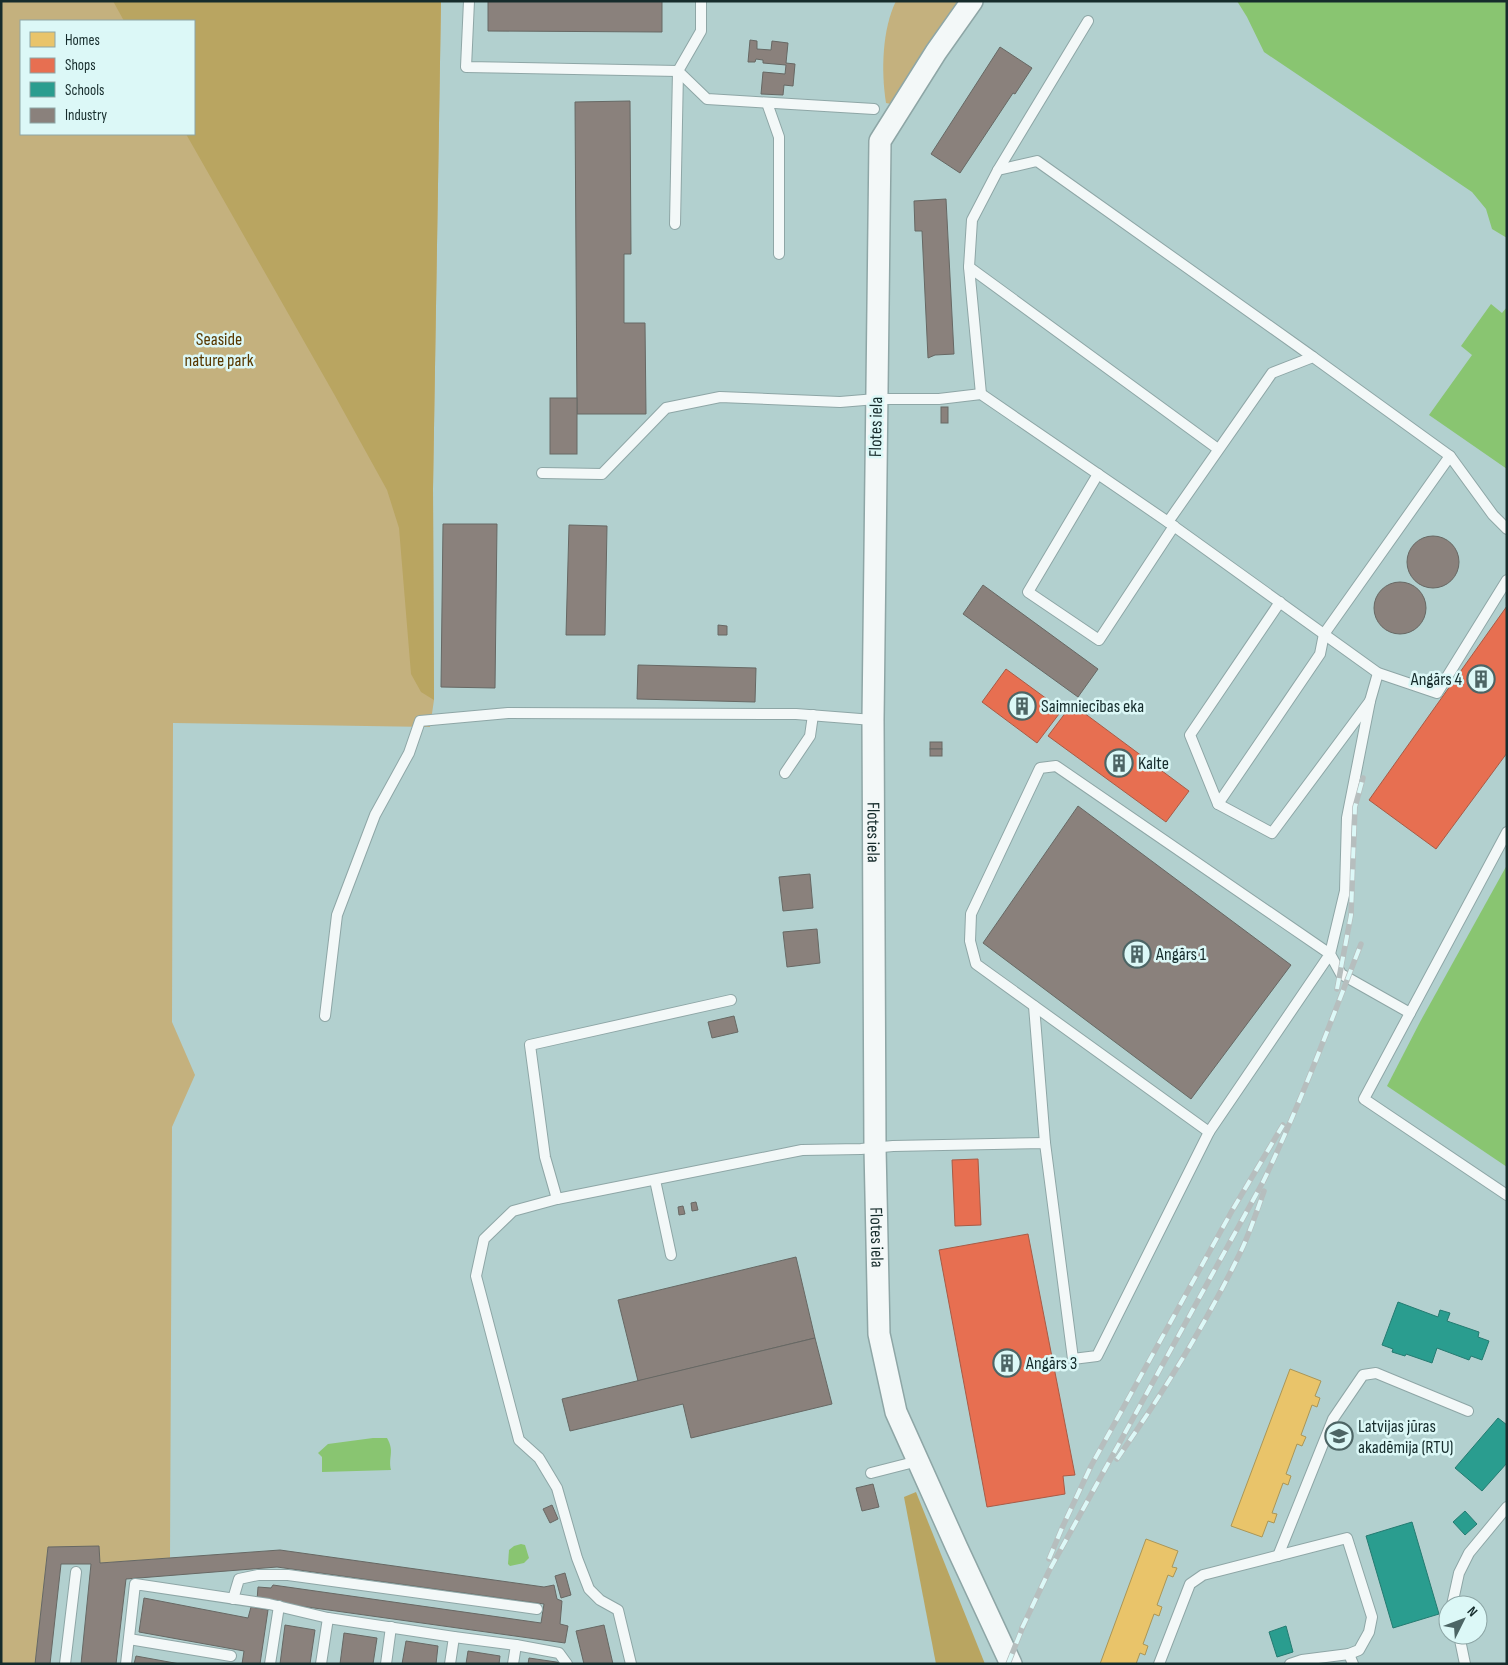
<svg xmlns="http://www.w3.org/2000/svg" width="1508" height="1665" font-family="'Sofia Sans Condensed',sans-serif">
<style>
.green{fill:#c4b17e;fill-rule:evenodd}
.forest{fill:#b9a561}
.water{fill:#89c571}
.homes{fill:#e9c46a;stroke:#aa9657}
.shops{fill:#e76f51;stroke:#a85b46}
.schools{fill:#2a9d8f;stroke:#247b71}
.industry{fill:#8a817c;stroke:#676864}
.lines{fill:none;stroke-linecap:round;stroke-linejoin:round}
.service-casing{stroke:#8ea6a6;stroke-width:12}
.minor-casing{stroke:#8ea6a6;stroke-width:24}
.service{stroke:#f3f8f8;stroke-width:10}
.minor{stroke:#f3f8f8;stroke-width:21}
.rail-casing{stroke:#b6bebe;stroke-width:5.5}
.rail{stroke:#dcf8f7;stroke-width:4;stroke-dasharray:11;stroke-linecap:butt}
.labels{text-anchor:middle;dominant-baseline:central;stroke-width:5;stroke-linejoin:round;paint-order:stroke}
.park-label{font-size:18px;fill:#583800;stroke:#dcf8f7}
.street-label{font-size:18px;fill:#162c2c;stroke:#dcf8f7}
.poi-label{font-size:18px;fill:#162c2c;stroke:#dcf8f7;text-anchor:start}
</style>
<rect width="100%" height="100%" fill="#b2d0cf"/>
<g class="green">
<path d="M1 1H441L433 489 434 700 430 727 173 723 172 1022 195 1075 172 1127 170 1558 100 1563 48 1547 35 1664H1ZM21 21H194V134H21Z"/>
<path d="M896 1H959L891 104 886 103C881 72 882 29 896 1Z"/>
</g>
<g class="forest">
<path d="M113 1H441L433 489 434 700 421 692 411 674 399 528 387 490 334 394 186 134H194V21H124Z"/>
<path d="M916 1492 985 1664H936L904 1497Z"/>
</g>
<g class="water">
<path d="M1237 1H1507V238L1492 229 1486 209 1472 192 1264 52 1247 17Z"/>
<path d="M1491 304 1502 313 1507 307V469L1429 415 1472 355 1461 346Z"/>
<path d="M1507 865V1167L1387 1086 1420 1022Z"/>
<path d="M373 1438H387C395 1452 388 1456 391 1470L322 1472V1457L318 1453 328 1444Z"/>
<path d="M521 1544 525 1545 529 1558 524 1563 510 1566 508 1564 509 1550 514 1546Z"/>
</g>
<g class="homes">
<path d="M1290 1369 1321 1381 1315 1396 1320 1398 1317 1407 1312 1405 1301 1435 1306 1437 1302 1446 1297 1444 1286 1474 1291 1476 1288 1485 1283 1483 1272 1513 1277 1514 1274 1523 1268 1521 1262 1537 1231 1526Z"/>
<path d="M1146 1539 1178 1551 1172 1567 1177 1568 1173 1577 1168 1575 1157 1605 1162 1607 1159 1616 1154 1614 1143 1644 1148 1646 1145 1655 1140 1653 1136 1664H1100Z"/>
</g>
<g class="shops">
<path d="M1507 606V753L1436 849 1369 800Z"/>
<path d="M1006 669 1062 710 1037 743 982 702Z"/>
<path d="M1072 704 1189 791 1166 822 1048 736Z"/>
<path d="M978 1159 981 1225 955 1226 952 1160Z"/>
<path d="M1028 1234 1075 1475 1063 1476 1065 1494 987 1507 939 1250Z"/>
</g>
<g class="schools">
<path d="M1398 1302 1438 1317 1440 1310 1450 1313 1447 1321 1479 1332 1478 1337 1489 1341 1482 1360 1471 1356 1469 1360 1437 1348 1432 1363 1406 1354 1405 1356 1392 1352 1393 1349 1382 1345Z"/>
<path d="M1498 1418 1507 1425V1463L1482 1491 1455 1468Z"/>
<path d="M1465 1511 1477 1524 1465 1535 1453 1522Z"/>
<path d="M1412 1522 1439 1614 1393 1628 1366 1536Z"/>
<path d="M1286 1626 1293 1652 1277 1657 1269 1632Z"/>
</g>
<g class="industry">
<path d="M488 1H662V32L488 31Z"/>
<path d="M750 40 757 41V49L771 50 772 41 788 43 786 63 795 64 793 86 784 85 783 95 761 94 763 72 785 74 786 65 763 63V60L756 59 755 62H748Z"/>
<path d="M1000 47 1032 68 1015 94 1013 93 960 173 931 154Z"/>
<path d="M630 101 631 254H624V323H645L646 414H577L575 102Z"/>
<path d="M946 199 954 354 935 355 928 358 922 231H915L914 201Z"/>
<rect x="550" y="398" width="27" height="56"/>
<rect x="941" y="407" width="7" height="16"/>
<path d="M443 524H497L495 688 441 687Z"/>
<path d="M569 525 607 526 605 635H566Z"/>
<circle cx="1433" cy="562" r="26"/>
<circle cx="1400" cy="608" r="26"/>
<path d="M983 585 1098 669 1078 697 963 614Z"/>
<path d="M718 625 727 626V635H718Z"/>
<path d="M638 665 756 668 755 702 637 699Z"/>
<rect x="930" y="742" width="12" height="7"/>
<rect x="930" y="749" width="12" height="7"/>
<path d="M1078 806 1291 965 1191 1099 983 943Z"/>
<path d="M810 874 813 908 783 911 779 877Z"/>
<path d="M817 929 820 963 787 967 783 932Z"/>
<path d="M734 1016 738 1032 712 1038 708 1022Z"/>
<path d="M696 1202 698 1210 692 1211 691 1203Z"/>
<path d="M683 1206 685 1214 679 1215 678 1207Z"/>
<path d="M796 1257 815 1338 638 1381 618 1300Z"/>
<path d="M815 1338 832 1404 691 1438 683 1404 570 1431 562 1399Z"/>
<path d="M873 1484 879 1507 862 1511 856 1488Z"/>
<path d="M552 1505 558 1519 550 1523 543 1509Z"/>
<path d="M99 1546 100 1563 280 1550 544 1587 554 1585 557 1599 562 1601 560 1624 568 1626 565 1643 257 1600 258 1587 271 1588 273 1585 541 1623 544 1604 277 1567 126 1579 116 1664H81L91 1564H61L50 1664H35L48 1547Z"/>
<path d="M565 1573 571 1595 561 1598 555 1576Z"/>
<path d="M144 1598 248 1618 251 1607 268 1610 260 1664H242L244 1651 139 1632Z"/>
<path d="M285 1625 315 1630 310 1664H280Z"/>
<path d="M604 1625 613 1664H584L576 1631Z"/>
<path d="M344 1633 377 1638 373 1664H340Z"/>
<path d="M406 1641 438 1646 436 1664H402Z"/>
<path d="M468 1651 500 1656 499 1664H466Z"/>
<path d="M136 1656 180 1664H134Z"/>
<path d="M529 1658 563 1663V1664H528Z"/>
</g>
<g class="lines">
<g class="service-casing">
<g id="service">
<path d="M469 1 466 67 678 71 707 99 874 109"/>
<path d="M767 103 779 137V254"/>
<path d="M998 170 1088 21"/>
<path d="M675 224 678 71 701 31V1"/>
<path d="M969 267 1218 449"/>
<path d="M981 394 969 267 972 220 998 170 1037 161 1313 357"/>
<path d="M542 473 602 474 666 408 720 397 840 402 876 399H939L981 394 1168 522 1272 373 1313 357 1450 456 1493 515 1507 529"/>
<path d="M1098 474 1028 592 1099 640 1174 526"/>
<path d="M1168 522 1378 673 1437 693 1507 580"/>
<path d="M1280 602 1190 735 1218 804 1272 833 1370 701 1378 673"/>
<path d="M1370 701 1347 818 1345 891 1330 954 1209 1132 976 964 970 941 971 914 1040 768 1056 766 1330 954 1341 974 1410 1013"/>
<path d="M785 773 810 736 813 715"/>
<path d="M1218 804 1320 654 1324 634 1450 456"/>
<path d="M1507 832 1364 1099 1507 1195"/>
<path d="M1034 1006 1045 1143"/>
<path d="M325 1016 337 915 375 815 409 753 420 721 508 713 796 714 873 720"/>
<path d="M655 1180 671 1255"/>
<path d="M557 1199 545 1157 530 1045 731 1000"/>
<path d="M871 1473 918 1461"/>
<path d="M1278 1556 1333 1419 1363 1375 1376 1373 1468 1411"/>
<path d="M233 1599 239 1579 258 1575H288L537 1609"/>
<path d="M1452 1605 1459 1573 1469 1553 1507 1507"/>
<path d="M1459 1635 1465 1664"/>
<path d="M129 1639 231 1656"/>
<path d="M1349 1654 1353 1664"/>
<path d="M65 1664 76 1572"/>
<path d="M126 1664 135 1584 269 1604 328 1618 454 1637 516 1645 559 1653 567 1664"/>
<path d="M270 1664 279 1606"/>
<path d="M321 1664 328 1618"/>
<path d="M386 1664 391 1627"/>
<path d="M450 1664 454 1637"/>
<path d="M513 1664 516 1645"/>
<path d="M631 1664 618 1610 600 1600 589 1589 577 1558 557 1488 539 1458 519 1440 476 1276 484 1239 513 1211 557 1199 802 1150 861 1149 893 1146 1045 1143 1073 1359 1097 1356 1209 1132"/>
<path d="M1159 1664 1190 1584 1203 1575 1347 1538 1372 1617 1369 1632 1359 1650 1349 1654 1302 1660 1290 1664"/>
</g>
</g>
<g class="minor-casing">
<g id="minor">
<path id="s1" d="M972 1 936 52 880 141 873 720 875 1148 879 1334 896 1412 957 1548 1011 1664"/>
</g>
</g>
<use href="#service" class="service"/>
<use href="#minor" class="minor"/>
<g class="rail-casing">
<g id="rail">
<path d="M1337 989 1351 915 1355 807 1363 778"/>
<path d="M1117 1459C1163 1393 1206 1324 1241 1251 1250 1232 1257 1211 1264 1191"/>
<path d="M1049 1559 1062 1528 1091 1466 1233 1209 1283 1125"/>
<path d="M1022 1628 1049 1571 1263 1182C1300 1105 1330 1024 1361 944"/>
<path d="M1008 1664 1024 1624"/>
</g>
</g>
<use href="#rail" class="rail"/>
</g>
<defs>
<g id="building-ring" transform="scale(1.4375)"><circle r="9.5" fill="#dcf8f7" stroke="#4d6565" stroke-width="1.5"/><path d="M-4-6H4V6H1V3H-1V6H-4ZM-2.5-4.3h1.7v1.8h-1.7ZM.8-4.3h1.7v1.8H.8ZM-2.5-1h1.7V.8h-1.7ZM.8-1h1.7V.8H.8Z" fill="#4d6565"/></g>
<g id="university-ring" transform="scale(1.4375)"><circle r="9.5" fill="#dcf8f7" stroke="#4d6565" stroke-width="1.5"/><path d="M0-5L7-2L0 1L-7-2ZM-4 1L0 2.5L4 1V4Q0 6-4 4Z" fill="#4d6565"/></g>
</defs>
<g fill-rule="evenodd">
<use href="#building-ring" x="1481" y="679"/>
<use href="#building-ring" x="1022" y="706"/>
<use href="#building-ring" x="1119" y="763"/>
<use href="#building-ring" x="1137" y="954"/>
<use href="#building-ring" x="1007" y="1363"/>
<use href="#university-ring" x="1339" y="1436"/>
</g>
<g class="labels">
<g class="park-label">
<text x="219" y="339">Seaside<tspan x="219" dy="21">nature park</tspan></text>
</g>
<g class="street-label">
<text transform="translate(876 427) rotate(-89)">Flotes iela</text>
<text stroke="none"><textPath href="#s1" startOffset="859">Flotes iela</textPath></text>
<text stroke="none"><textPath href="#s1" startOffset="1264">Flotes iela</textPath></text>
</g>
<g class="poi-label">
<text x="1462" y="679" text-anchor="end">Angārs 4</text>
<text x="1041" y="706">Saimniecības eka</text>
<text x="1138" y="763">Kalte</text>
<text x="1156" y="954">Angārs 1</text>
<text x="1026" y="1363">Angārs 3</text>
<text x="1358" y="1426">Latvijas jūras<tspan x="1358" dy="21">akadēmija (RTU)</tspan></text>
</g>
</g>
<rect width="1508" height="1665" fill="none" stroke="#162c2c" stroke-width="5"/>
<rect x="20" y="20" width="175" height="115" fill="#dcf8f7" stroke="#8da6a6"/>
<rect x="30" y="32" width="25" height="15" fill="#e9c46a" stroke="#8da6a6"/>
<text x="65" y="45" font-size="15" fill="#162c2c">Homes</text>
<rect x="30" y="58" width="25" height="15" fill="#e76f51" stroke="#8da6a6"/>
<text x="65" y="70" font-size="15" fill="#162c2c">Shops</text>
<rect x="30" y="82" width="25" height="15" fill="#2a9d8f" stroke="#8da6a6"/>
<text x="65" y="95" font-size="15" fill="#162c2c">Schools</text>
<rect x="30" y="108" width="25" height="15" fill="#8a817c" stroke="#8da6a6"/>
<text x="65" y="120" font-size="15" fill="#162c2c">Industry</text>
<g transform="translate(1463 1620) rotate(48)"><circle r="24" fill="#dcf8f7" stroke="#8da6a6"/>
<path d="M0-4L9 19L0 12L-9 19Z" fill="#4d6565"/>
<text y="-8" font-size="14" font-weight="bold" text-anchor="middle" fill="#162c2c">N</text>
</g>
</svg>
